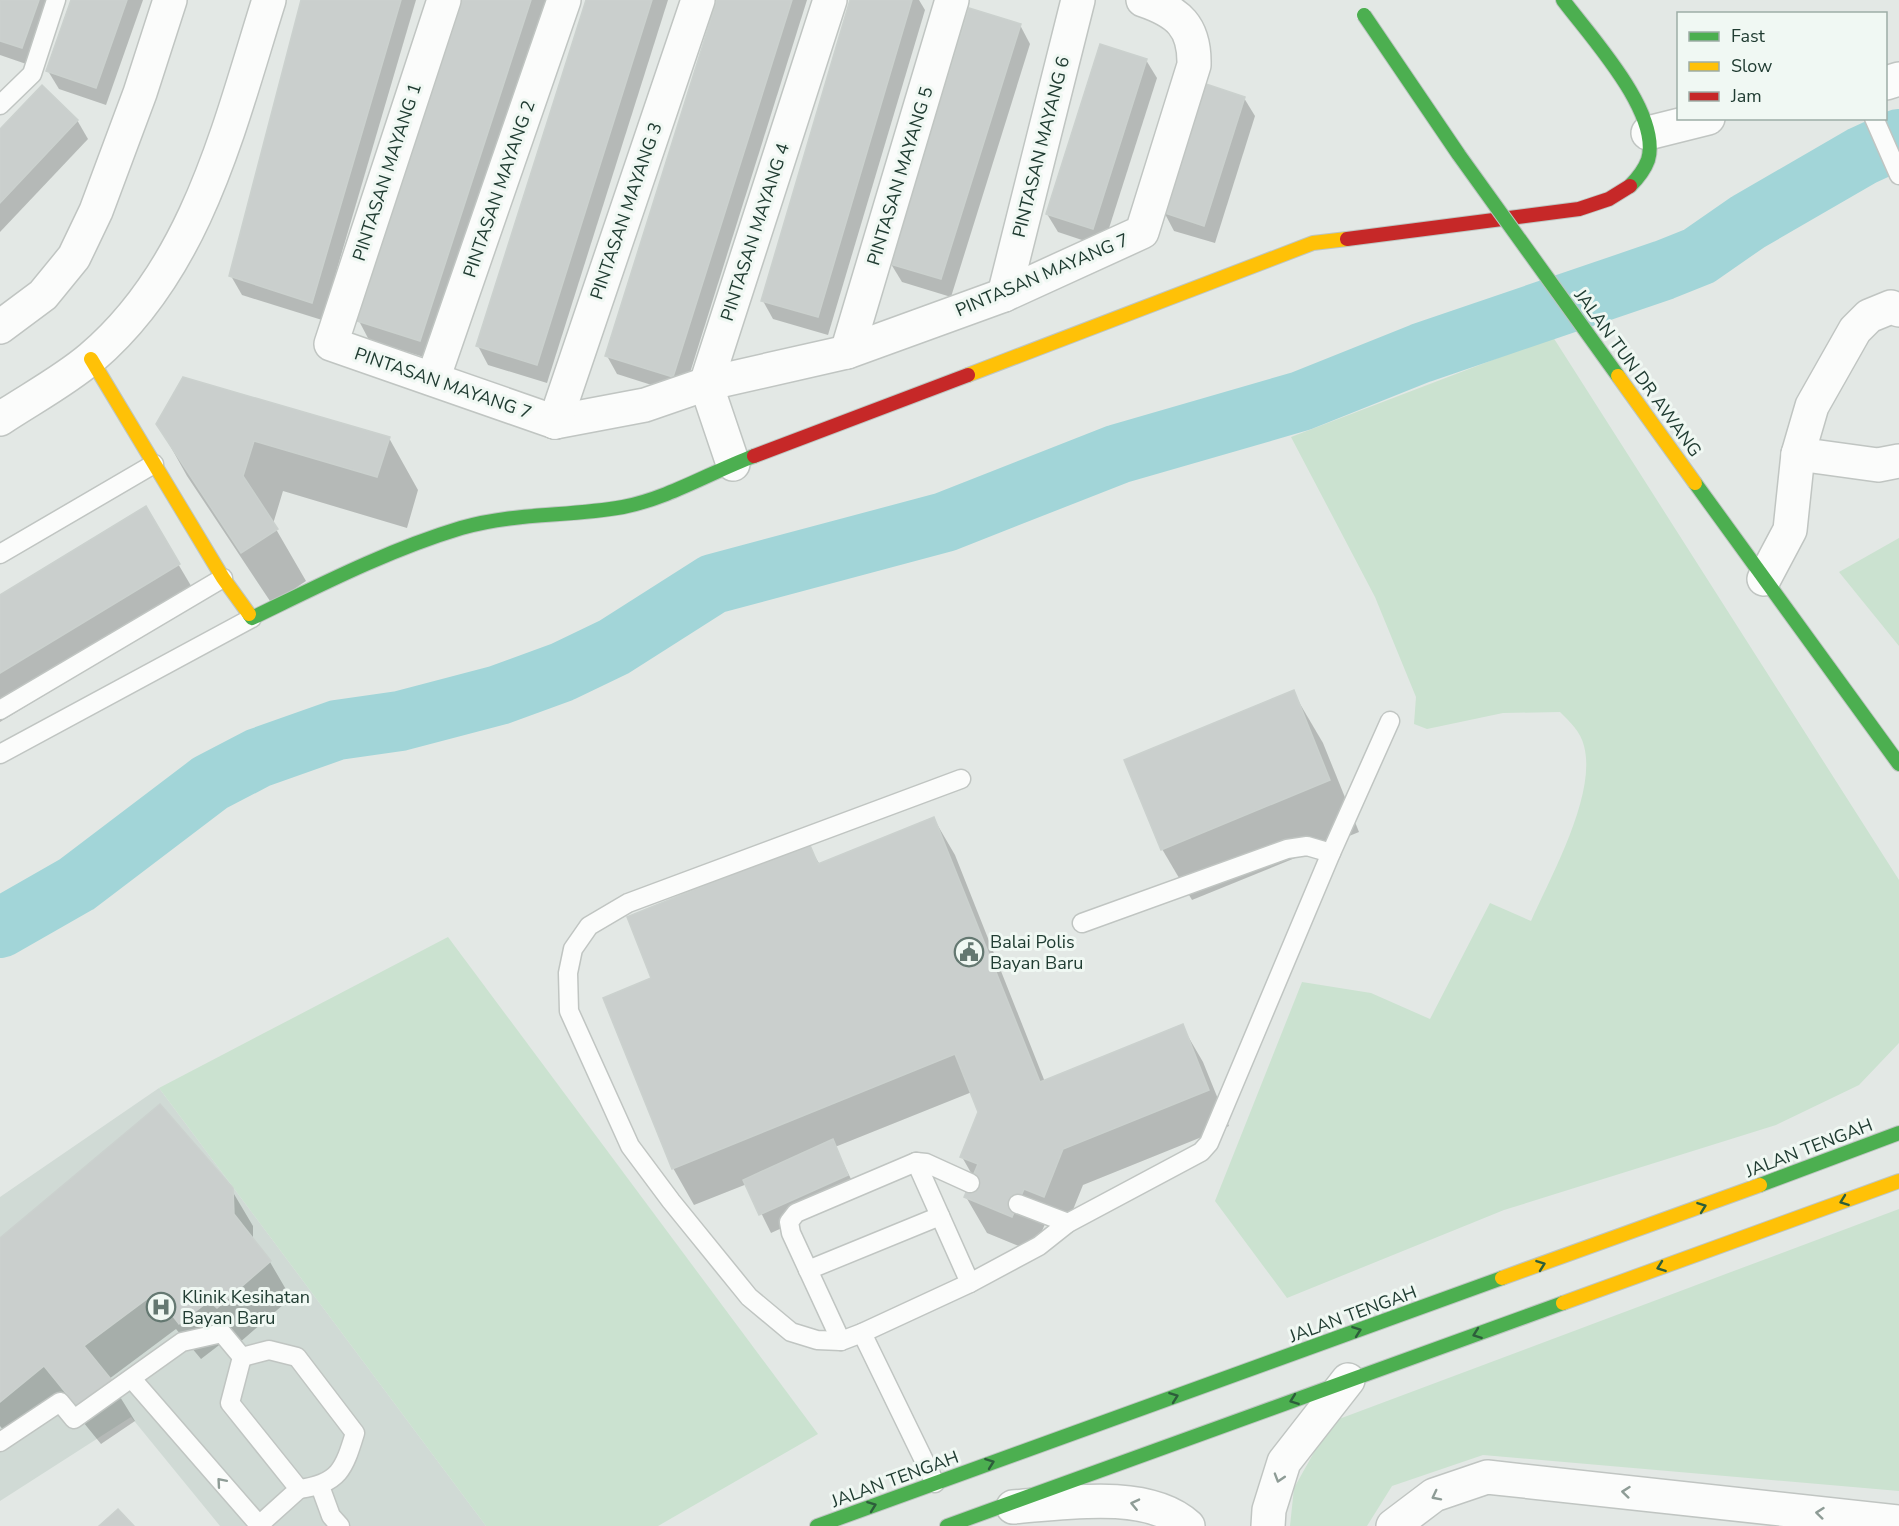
<svg xmlns="http://www.w3.org/2000/svg" width="1899" height="1526" font-family="'Nunito Sans',sans-serif">
<style>
.built{fill:#d0dad5}
.green{fill:#cbe2d0}
.shadow{fill:#0003}
.lines{fill:none;stroke-linecap:round;stroke-linejoin:round}
.river{stroke:#a2d5d8;stroke-width:60}
.building{fill:#cacfcd;stroke:#cbd1ce;stroke-width:1.5}
.lane-casing{stroke:#c0c5c2;stroke-width:21}
.street-casing{stroke:#c0c5c2;stroke-width:36}
.fast-casing{stroke:#bec6c2;stroke-width:16}
.slow-casing{stroke:#bec6c2;stroke-width:16}
.jam-casing{stroke:#bec6c2;stroke-width:16}
.lane{stroke:#fbfcfb;stroke-width:18}
.street{stroke:#fbfcfb;stroke-width:33}
.fast{stroke:#4caf50;stroke-width:14}
.slow{stroke:#ffc107;stroke-width:14}
.jam{stroke:#c62828;stroke-width:14}
.fast-bridge-casing{stroke:#bbc5c1;stroke-width:16;stroke-linecap:butt}
.slow-bridge-casing{stroke:#bbc5c1;stroke-width:16;stroke-linecap:butt}
.fast-bridge{stroke:#4caf50;stroke-width:14}
.slow-bridge{stroke:#ffc107;stroke-width:14}
.oneway{stroke:#2d5e3b}
.oneway2{stroke:#8e9c96}
.labels{text-anchor:middle;dominant-baseline:central;stroke-width:6;stroke-linejoin:round;paint-order:stroke}
.street-label{font-size:18px;fill:#203c32;stroke:#f0f8f3}
.poi-label{font-size:18px;fill:#203c32;stroke:#f0f8f3;text-anchor:start}
</style>
<rect width="100%" height="100%" fill="#e3e8e5"/>
<path class="built" d="M159 1088 486 1526H220L131 1417 0 1501V1197Z"/>
<g class="green">
<path d="M1553 337 1899 880V1043L1859 1085 1776 1125 1504 1210 1287 1298 1215 1201 1302 982 1371 993 1430 1019 1490 903 1531 921C1551 876 1597 794 1584 746 1581 732 1570 722 1560 712L1503 713 1427 729 1414 724 1416 697 1375 597 1291 437Z"/>
<path d="M1899 538V646L1839 572Z"/>
<path d="M448 937 818 1434 658 1526H486L159 1088Z"/>
<path d="M1899 1209V1491L1483 1455 1392 1486 1367 1526H1290L1294 1488 1331 1422Z"/>
</g>
<g class="shadow">
<path d="M0 0H55L32 66 0 55Z"/>
<path d="M73 0H143L106 105 59 89 48 71Z"/>
<path d="M303 0H416L322 320 242 295 231 276Z"/>
<path d="M463 0H547L430 359 369 340 359 321Z"/>
<path d="M587 0H668L547 383 488 365 478 346Z"/>
<path d="M719 0H807L683 395 617 374 607 356Z"/>
<path d="M852 0H919L925 10 828 335 773 319 763 301Z"/>
<path d="M1020 25 1030 44 951 297 902 282 891 264Z"/>
<path d="M1146 60 1157 78 1103 247 1058 232 1047 214Z"/>
<path d="M1244 98 1255 116 1215 243 1174 231 1164 212Z"/>
<path d="M77 120 88 139 0 232V131Z"/>
<path d="M158 424 389 438 418 490 407 528 283 491 273 524 306 581 272 604 187 476Z"/>
<path d="M145 508 200 601 0 722V597Z"/>
<path d="M1293 692 1323 743 1359 832 1192 900 1162 849Z"/>
<path d="M934 819 955 855 1045 1082 1182 1026 1203 1062 1229 1126 1083 1185 1064 1232 1045 1224 1033 1252 987 1233 966 1197 974 1178 962 1157 980 1112 972 1092 835 1147 858 1193 771 1233 747 1184 694 1205 673 1168 653 979 808 845 820 865Z"/>
<path d="M231 1189 253 1226V1241L270 1262 291 1298 239 1343 231 1336 201 1359 176 1329 109 1379 135 1421 101 1444 66 1401 14 1444 0 1426V1240Z"/>
</g>
<g class="lines">
<path class="river" d="M0 928 77 884 210 783 258 758 337 730 400 721 499 695 562 672 614 647 713 584 945 522 1118 454 1301 401 1421 353 1664 270 1699 256 1748 222 1862 156 1899 139"/>
</g>
<g class="building">
<path d="M0 0H39L22 48 0 41Z"/>
<path d="M71 0H127L96 88 46 71Z"/>
<path d="M301 0H401L312 303 229 276Z"/>
<path d="M462 0H531L420 341 357 321Z"/>
<path d="M586 0H652L537 365 476 346Z"/>
<path d="M717 0H792L673 377 605 356Z"/>
<path d="M850 0H912L818 317 761 301Z"/>
<path d="M969 8 1021 24 941 279 890 264Z"/>
<path d="M1100 44 1147 59 1093 229 1046 214Z"/>
<path d="M1203 83 1245 97 1204 226 1162 212Z"/>
<path d="M42 85 78 120 0 203V129Z"/>
<path d="M183 377 390 437 377 477 254 441 243 476 278 529 241 553 156 424Z"/>
<path d="M146 506 180 564 0 673V595Z"/>
<path d="M1294 690 1330 780 1161 850 1124 760Z"/>
<path d="M934 817 1040 1082 1183 1024 1209 1090 1063 1149 1044 1197 1024 1189 1012 1217 964 1197 978 1164 960 1157 978 1112 955 1054 672 1169 603 998 651 978 627 917 809 843 818 864Z"/>
<path d="M160 1104 233 1188 234 1214 271 1261 217 1308 209 1301 179 1324 155 1293 84 1346 115 1384 79 1409 44 1366 0 1402V1238Z"/>
<path d="M833 1139 848 1175 759 1215 743 1180Z"/>
<path d="M118 1509 134 1526H99Z"/>
</g>
<g class="lines">
<g class="lane-casing">
<g id="lane">
<path d="M0 105 32 74 56 0"/>
<path d="M1874 118 1899 175"/>
<path d="M0 554 154 464"/>
<path d="M0 710 223 578"/>
<path d="M0 754 252 618"/>
<path d="M961 779 628 903 589 926 573 949 568 973 569 1011 630 1146 671 1201 749 1297 791 1332 817 1340 841 1341 862 1333 970 1283 1039 1246 1068 1223 1201 1152 1209 1143 1331 853 1390 721"/>
<path d="M1082 923 1287 849 1307 846 1331 853"/>
<path d="M916 1162 926 1163 970 1183"/>
<path d="M1018 1204 1068 1223"/>
<path d="M808 1270 940 1216"/>
<path d="M862 1333 935 1483"/>
<path d="M841 1341 791 1233 789 1222 796 1213 916 1162 970 1283"/>
<path d="M242 1357 269 1350 297 1357 355 1433C344 1469 339 1484 299 1489"/>
<path d="M132 1379 260 1526"/>
<path d="M0 1442 60 1402 74 1419 182 1342 222 1333 242 1357 230 1403 299 1489 259 1525"/>
<path d="M320 1486 331 1516 340 1526"/>
</g>
</g>
<g class="street-casing">
<g id="street">
<path d="M444 0 331 344 555 422"/>
<path d="M1886 83 1899 79"/>
<path d="M1648 133 1708 118"/>
<path d="M1004 295 1078 0"/>
<path d="M0 327 43 295 74 257 96 211 140 93 170 0"/>
<path d="M847 352 952 0"/>
<path d="M433 379 564 0"/>
<path d="M0 419C30 399 64 381 91 358 197 268 229 127 269 0"/>
<path d="M555 422 645 405 706 384 847 352 1004 295 1142 232 1194 65C1195 26 1178 12 1143 0"/>
<path d="M555 422 698 0"/>
<path d="M1798 454 1878 465 1899 461"/>
<path d="M733 464 706 384 830 0"/>
<path d="M1764 579 1790 530 1798 454 1812 406 1855 330 1869 316 1891 307 1899 310"/>
<path d="M1013 1507C1063 1503 1148 1489 1188 1526"/>
<path d="M1268 1526 1269 1510 1284 1462 1348 1380"/>
<path d="M1393 1526 1434 1495 1487 1477 1899 1522"/>
</g>
</g>
<g class="fast-casing">
<g id="fast">
<path d="M1563 0C1589 35 1662 113 1648 160 1644 171 1638 178 1630 186"/>
<path d="M1695 483 1899 764"/>
<path d="M249 614 252 618C320 585 388 550 461 528 517 512 568 517 623 507 669 498 711 472 754 456"/>
<path d="M1760 1185 1899 1133"/>
<path d="M817 1526 1502 1278"/>
<path d="M947 1526 1563 1303"/>
</g>
</g>
<g class="slow-casing">
<g id="slow">
<path d="M91 359 223 578 249 614"/>
<path d="M968 375 1313 243 1347 239"/>
<path d="M1502 1278 1760 1185"/>
<path d="M1563 1303 1899 1181"/>
</g>
</g>
<g class="jam-casing">
<g id="jam">
<path d="M1347 239 1579 209 1609 199 1630 186"/>
<path d="M754 456 968 375"/>
</g>
</g>
<use href="#lane" class="lane"/>
<use href="#street" class="street"/>
<use href="#fast" class="fast"/>
<use href="#slow" class="slow"/>
<use href="#jam" class="jam"/>
<g class="fast-bridge-casing">
<path id="fast-bridge" d="M1364 15 1459 155 1618 376"/>
</g>
<g class="slow-bridge-casing">
<path id="slow-bridge" d="M1618 376 1695 483"/>
</g>
<use href="#fast-bridge" class="fast-bridge"/>
<use href="#slow-bridge" class="slow-bridge"/>
</g>
<defs><path id="oneway-chevron" d="M-2-3.5L2.5 0L-2 3.5" fill="none" stroke-width="1.6" stroke-linecap="round" stroke-linejoin="round" transform="scale(1.5)"/></defs>
<g class="oneway">
<use href="#oneway-chevron" transform="translate(1844 1201) rotate(160)"/>
<use href="#oneway-chevron" transform="translate(1702 1207) rotate(-20)"/>
<use href="#oneway-chevron" transform="translate(1541 1265) rotate(-20)"/>
<use href="#oneway-chevron" transform="translate(1661 1267) rotate(160)"/>
<use href="#oneway-chevron" transform="translate(1357 1331) rotate(-20)"/>
<use href="#oneway-chevron" transform="translate(1477 1334) rotate(160)"/>
<use href="#oneway-chevron" transform="translate(1174 1397) rotate(-20)"/>
<use href="#oneway-chevron" transform="translate(1294 1400) rotate(160)"/>
<use href="#oneway-chevron" transform="translate(990 1463) rotate(-20)"/>
<use href="#oneway-chevron" transform="translate(872 1506) rotate(-20)"/>
</g>
<g class="oneway2">
<use href="#oneway-chevron" transform="translate(1279 1478) rotate(107)"/>
<use href="#oneway-chevron" transform="translate(221 1482) rotate(-131)"/>
<use href="#oneway-chevron" transform="translate(1626 1492) rotate(-174)"/>
<use href="#oneway-chevron" transform="translate(1436 1496) rotate(153)"/>
<use href="#oneway-chevron" transform="translate(1135 1504) rotate(-167)"/>
<use href="#oneway-chevron" transform="translate(1820 1513) rotate(-174)"/>
</g>
<defs>
<g id="civic-ring" transform="scale(1.5)"><circle r="9.5" fill="#f0f8f3" stroke="#647871" stroke-width="1.5"/><path d="M-.6-6.5H3V-4.5H.6V-3L4-1V1h2V6H-6V1h2V-1L-.6-3ZM-1.2 2.5V6h2.4V2.5Z" fill="#647871"/></g>
<g id="hospital-ring" transform="scale(1.5)"><circle r="9.5" fill="#f0f8f3" stroke="#647871" stroke-width="1.5"/><path d="M-5-5h3v3.5h4V-5h3V5h-3V1.5h-4V5h-3Z" fill="#647871"/></g>
</defs>
<g fill-rule="evenodd">
<use href="#civic-ring" x="969" y="952"/>
<use href="#hospital-ring" x="161" y="1307"/>
</g>
<g class="labels">
<g class="street-label">
<text transform="translate(1041 147) rotate(-76)">PINTASAN MAYANG 6</text>
<text transform="translate(387 172) rotate(-72)">PINTASAN MAYANG 1</text>
<text transform="translate(900 176) rotate(-73)">PINTASAN MAYANG 5</text>
<text transform="translate(499 189) rotate(-71)">PINTASAN MAYANG 2</text>
<text transform="translate(626 211) rotate(-71)">PINTASAN MAYANG 3</text>
<text transform="translate(755 232) rotate(-72)">PINTASAN MAYANG 4</text>
<text transform="translate(1042 275) rotate(-23)">PINTASAN MAYANG 7</text>
<text transform="translate(1638 373) rotate(54)">JALAN TUN DR AWANG</text>
<text transform="translate(443 383) rotate(19)">PINTASAN MAYANG 7</text>
<text transform="translate(1809 1148) rotate(-21)">JALAN TENGAH</text>
<text transform="translate(1353 1314) rotate(-20)">JALAN TENGAH</text>
<text transform="translate(895 1479) rotate(-20)">JALAN TENGAH</text>
</g>
<g class="poi-label">
<text x="990" y="942">Balai Polis<tspan x="990" dy="21">Bayan Baru</tspan></text>
<text x="182" y="1297">Klinik Kesihatan<tspan x="182" dy="21">Bayan Baru</tspan></text>
</g>
</g>
<rect x="1677" y="12" width="210" height="108" fill="#f0f8f3" stroke="#9dada6" stroke-width="1.5"/>
<rect x="1689" y="32" width="30" height="9" fill="#4caf50" stroke="#9dada6" stroke-width="1.5"/>
<text x="1731" y="42" font-size="18" fill="#203c32">Fast</text>
<rect x="1689" y="62" width="30" height="9" fill="#ffc107" stroke="#9dada6" stroke-width="1.5"/>
<text x="1731" y="72" font-size="18" fill="#203c32">Slow</text>
<rect x="1689" y="92" width="30" height="9" fill="#c62828" stroke="#9dada6" stroke-width="1.5"/>
<text x="1731" y="102" font-size="18" fill="#203c32">Jam</text>
</svg>
